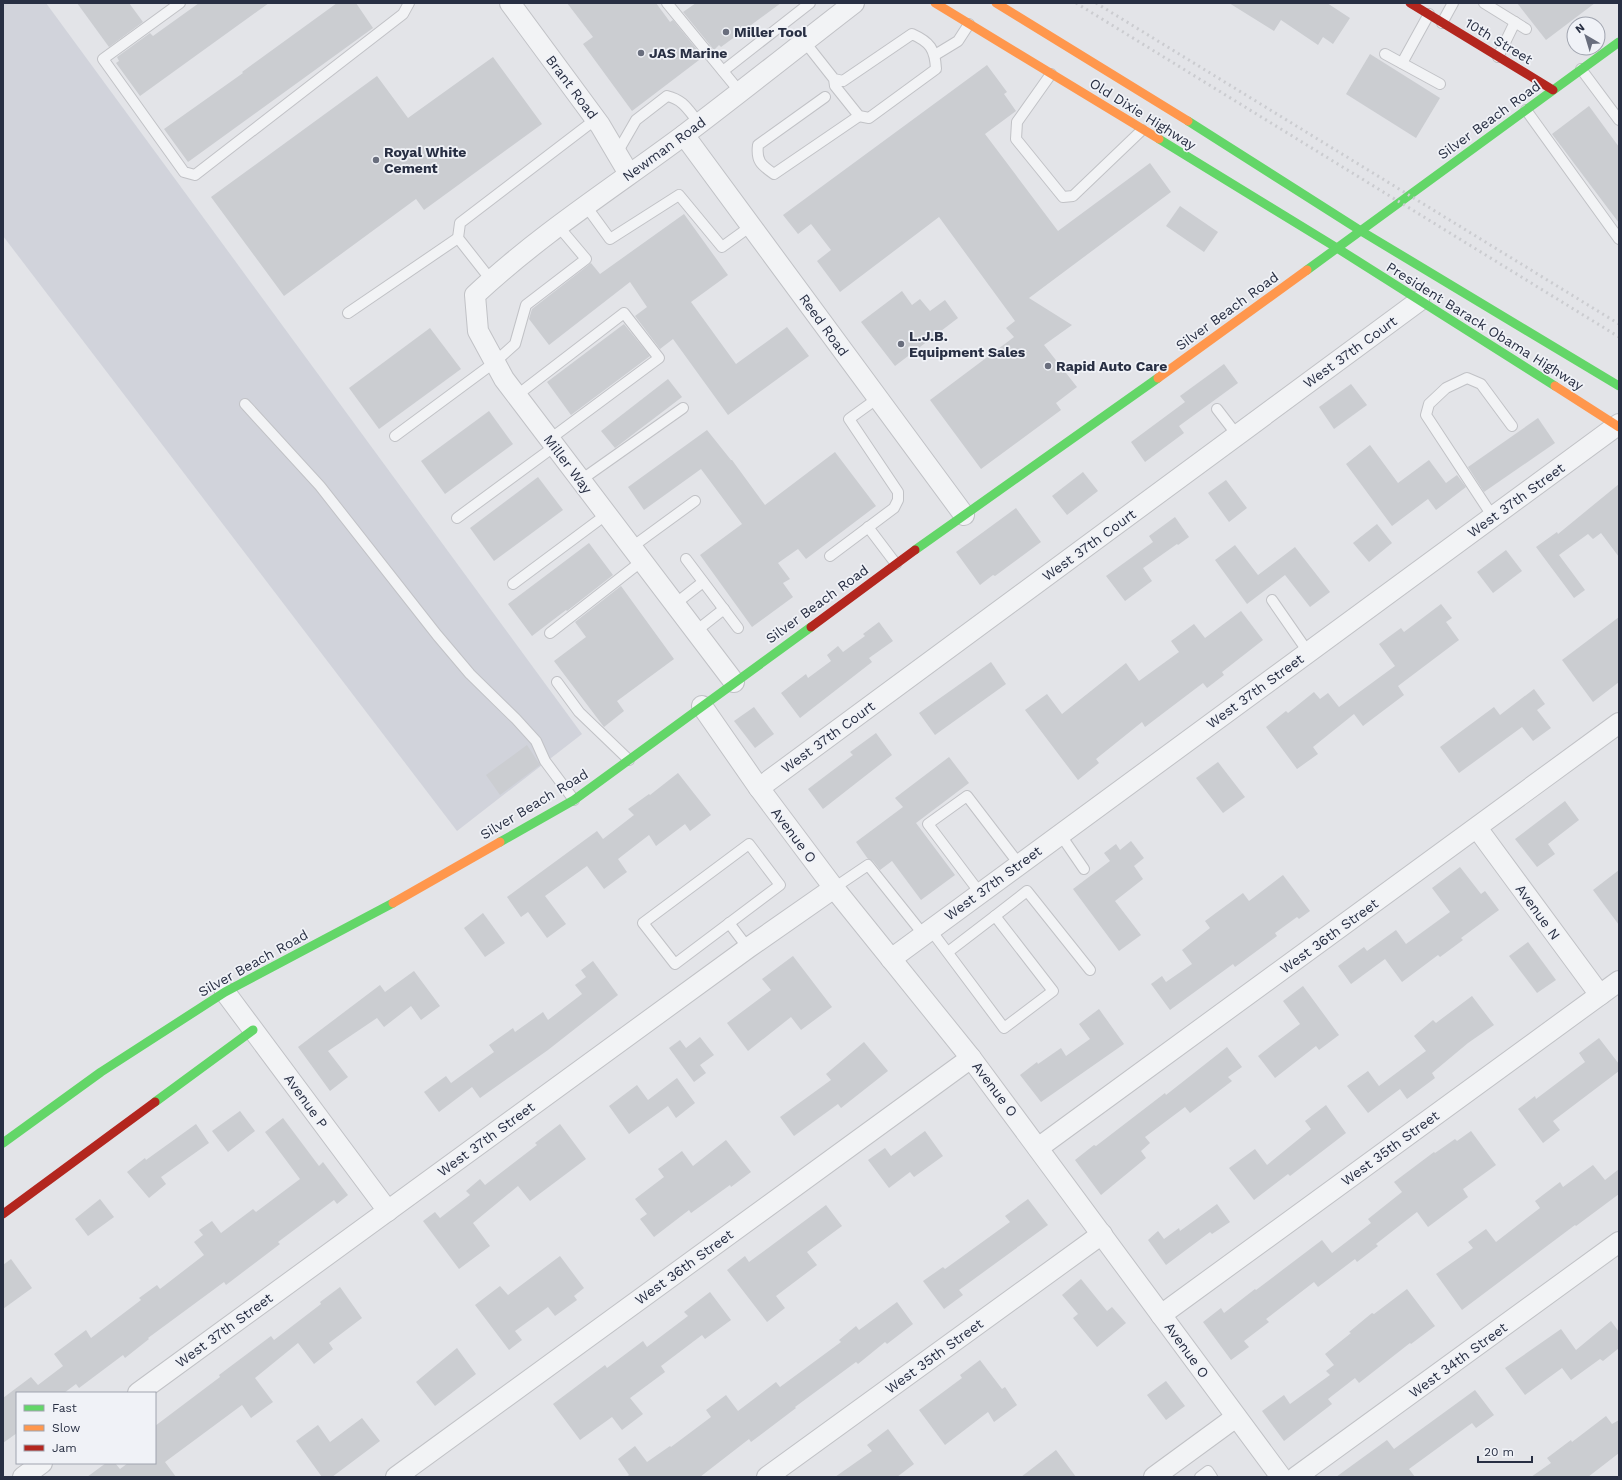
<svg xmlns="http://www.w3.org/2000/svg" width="1622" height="1480" font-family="'Work Sans',sans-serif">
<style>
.built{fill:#d1d3db}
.building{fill:#cbcdd1}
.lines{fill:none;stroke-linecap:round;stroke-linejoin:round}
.lane-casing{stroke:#c1c2c6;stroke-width:12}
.street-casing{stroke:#c1c2c6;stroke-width:22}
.lane{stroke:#f2f3f5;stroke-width:10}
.street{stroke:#f2f3f5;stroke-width:20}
.fast{stroke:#63d668;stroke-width:9}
.slow{stroke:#ff974d;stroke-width:9}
.jam{stroke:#b3261e;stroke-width:9}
.rail{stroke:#cbccd0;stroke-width:3;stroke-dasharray:2 4;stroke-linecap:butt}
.poi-dot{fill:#696e7d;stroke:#f0f2f7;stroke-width:1.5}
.labels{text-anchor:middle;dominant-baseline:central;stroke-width:3.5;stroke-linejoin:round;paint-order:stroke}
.poi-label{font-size:14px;font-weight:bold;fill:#282f43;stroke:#f0f2f7;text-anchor:start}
.street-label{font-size:14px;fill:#282f43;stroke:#f0f2f7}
</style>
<rect width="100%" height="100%" fill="#e3e4e8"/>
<path class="built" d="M3 3H46L582 734 457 831 3 236Z"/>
<g class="building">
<path d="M77 3H129L143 22 109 47Z"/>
<path d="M199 3H269L140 96 116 63 119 61 117 57 150 33 153 36Z"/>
<path d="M337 3H356L373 28 188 162 164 129 243 73 242 72Z"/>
<path d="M567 3H656L670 22 673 20 703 57 632 111 583 44 593 37Z"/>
<path d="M696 3H781L721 47 719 45 714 50 683 12Z"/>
<path d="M1229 3H1327L1350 18 1333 44 1323 37 1318 45 1281 20 1274 31Z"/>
<path d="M1517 3H1595L1546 40Z"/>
<path d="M1370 54 1440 98 1416 138 1346 94Z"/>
<path d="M493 57 542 124 424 210 416 199 284 296 211 197 377 76 408 118Z"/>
<path d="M987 65 1007 92 1004 94 1016 111 985 134 1058 231 1150 163 1171 192 1029 298 1072 325 1044 345 1077 387 1056 403 1061 410 981 469 930 400 1014 337 1006 328 1015 321 939 217 840 292 817 261 831 250 811 224 798 234 783 215Z"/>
<path d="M1589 106 1619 147V223L1552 134Z"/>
<path d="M1180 206 1218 232 1204 252 1166 226Z"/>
<path d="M684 214 728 275 691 302 736 364 787 327 809 356 728 415 673 339 660 349 635 316 647 307 630 282 549 345 529 319 532 309 591 263 600 274Z"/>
<path d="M902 291 912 305 920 299 930 311 945 300 958 318 895 366 861 322Z"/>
<path d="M624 324 650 356 571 415 547 382Z"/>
<path d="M430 328 461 369 379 429 349 388Z"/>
<path d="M1224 364 1238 383 1179 426 1184 433 1145 462 1131 442 1185 402 1180 396Z"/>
<path d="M668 379 682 397 615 448 601 431Z"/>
<path d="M1351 384 1367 405 1334 429 1319 407Z"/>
<path d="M489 411 513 444 445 494 421 461Z"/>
<path d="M1538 418 1555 443 1484 492 1468 467Z"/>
<path d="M707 430 731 460H732L765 505 835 452 876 506 806 559 798 549 778 563 790 579 783 583 793 597 752 627 700 555 742 524 701 469 644 510 628 487Z"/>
<path d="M1370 445 1398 483 1429 460 1446 483 1457 475 1466 487 1436 510 1428 499 1392 526 1346 464Z"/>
<path d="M1083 472 1098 491 1067 515 1052 496Z"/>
<path d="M538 477 563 510 494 561 470 528Z"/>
<path d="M1226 480 1247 508 1229 522 1208 493Z"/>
<path d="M1619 484V557L1601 533 1593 539 1588 534 1559 555 1585 590 1574 598 1536 547 1557 532 1558 534Z"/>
<path d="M1016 508 1041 542 995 576 993 575 980 585 956 552Z"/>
<path d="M1175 517 1189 537 1178 545 1177 544 1143 568 1152 581 1125 601 1106 576 1153 542 1149 536Z"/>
<path d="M1377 524 1392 543 1369 562 1353 543Z"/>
<path d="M589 543 613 575 567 611 566 610 532 636 508 604Z"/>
<path d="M1235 545 1258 575 1295 547 1330 592 1310 607 1285 575 1247 604 1215 560Z"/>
<path d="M1506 550 1522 571 1493 593 1477 572Z"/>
<path d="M621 586 674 659 617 701 624 711 604 727 554 661 586 637 575 622Z"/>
<path d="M1441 604 1452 618 1446 622 1459 640 1398 686 1404 695 1363 726 1354 714 1313 747 1318 754 1297 769 1266 727 1286 711 1288 713 1314 692 1320 699 1328 693 1339 707 1395 666 1379 644 1401 628 1404 632Z"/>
<path d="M1241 611 1263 640 1222 672 1224 675 1207 688 1203 683 1145 727 1142 722 1096 759 1099 763 1078 780 1025 710 1047 694 1062 714 1126 663 1139 681 1179 652 1171 641 1194 624 1205 638Z"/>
<path d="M1619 617V682L1593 702 1562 660Z"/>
<path d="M879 622 893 641 869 658 872 662 800 718 781 693 806 674 808 678 831 661 827 655 838 646 843 652 865 636 863 634Z"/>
<path d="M991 662 1006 684 935 735 919 713Z"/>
<path d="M1534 689 1545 704 1537 710 1551 728 1533 741 1522 727 1459 773 1440 747 1494 707 1500 715Z"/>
<path d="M754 707 774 734 755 748 734 721Z"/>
<path d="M876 733 892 755 823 809 808 789 853 755 850 752Z"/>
<path d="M527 745 540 765 500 795 486 775Z"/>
<path d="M949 757 969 783 916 823 955 875 921 900 892 861 880 870 873 861 868 859 856 842 903 807 895 798Z"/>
<path d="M1218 762 1245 797 1223 813 1196 778Z"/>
<path d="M678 773 711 815 690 831 685 824 656 846 649 835 618 859 627 872 604 889 587 866 545 896 566 924 547 938 528 912 521 917 507 897 597 831 603 839 634 815 628 809 649 794 650 795Z"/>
<path d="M1565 801 1579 820 1548 844 1555 854 1537 867 1515 839Z"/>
<path d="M1131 841 1144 858 1134 866 1143 879 1115 901 1141 935 1119 951 1073 889 1110 861 1104 853 1116 844 1120 850Z"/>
<path d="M1460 867 1481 894 1485 891 1499 910 1461 938 1463 940 1440 957 1438 955 1402 982 1385 959 1351 984 1338 966 1364 947 1367 951 1396 930 1406 944 1450 912 1432 888Z"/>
<path d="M1619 870V925L1593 890Z"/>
<path d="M1283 875 1310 911 1299 919 1297 917 1275 933 1277 936 1235 967 1233 964 1170 1010 1151 984 1162 976 1166 982 1192 964 1182 950 1210 928 1205 921 1243 893 1249 901Z"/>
<path d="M483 913 505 943 485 957 464 928Z"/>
<path d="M1528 942 1556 980 1537 993 1509 956Z"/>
<path d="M793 956 832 1007 801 1030 791 1017 748 1051 727 1023 771 990 762 979Z"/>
<path d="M593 961 618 995 548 1050 480 1098 472 1087 439 1112 424 1092 446 1076 451 1083 494 1052 489 1045 513 1028 515 1032 543 1012 548 1020 582 994 575 985 586 977 581 970Z"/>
<path d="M414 971 440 1006 421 1020 411 1006 384 1027 377 1018 328 1051 348 1077 330 1091 298 1047 380 985 385 992Z"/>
<path d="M1303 986 1339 1035 1319 1050 1316 1046 1275 1078 1258 1056 1300 1024 1283 1001Z"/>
<path d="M1472 996 1494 1025 1468 1043 1432 1073 1435 1078 1407 1099 1400 1089 1368 1113 1347 1086 1368 1071 1379 1086 1426 1051 1414 1036 1433 1020 1436 1023Z"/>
<path d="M1099 1009 1124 1044 1041 1102 1020 1075 1037 1062 1038 1064 1061 1048 1066 1056 1090 1039 1079 1024Z"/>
<path d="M700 1037 714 1055 700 1065 706 1073 694 1082 669 1048 680 1040 686 1048Z"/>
<path d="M1599 1038 1619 1064V1071L1553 1121 1560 1130 1543 1143 1518 1109 1535 1096 1536 1099 1585 1062 1579 1053Z"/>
<path d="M864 1042 888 1071 841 1108 838 1104 794 1136 780 1117 831 1080 826 1074Z"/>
<path d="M1227 1047 1242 1067 1228 1077 1232 1081 1190 1113 1185 1107 1145 1137 1150 1143 1141 1151 1146 1158 1101 1195 1075 1160 1094 1145 1096 1146 1165 1093 1166 1095Z"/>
<path d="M677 1078 695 1103 676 1118 668 1106 629 1134 609 1106 637 1085 648 1100Z"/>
<path d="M1326 1105 1346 1133 1290 1176 1288 1174 1254 1200 1229 1168 1255 1149 1267 1165 1311 1129 1305 1121Z"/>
<path d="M240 1111 255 1131 228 1152 212 1131Z"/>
<path d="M283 1118 319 1166 323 1162 348 1195 337 1204 334 1200 278 1242 280 1244 247 1269 226 1285 224 1282 148 1338 149 1339 125 1358 123 1355 79 1388 76 1384 64 1393H17V1433L3 1443V1398L31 1377 38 1385 63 1366 54 1354 86 1330 91 1338 141 1300 139 1298 157 1285 160 1289 204 1255 194 1242 203 1235 199 1230 212 1221 221 1233 253 1209 256 1212 300 1179 265 1132Z"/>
<path d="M196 1124 209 1143 161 1177 166 1184 149 1198 127 1172 145 1158 146 1160Z"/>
<path d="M560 1124 586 1159 530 1201 518 1186 473 1223 490 1246 459 1269 423 1221 435 1212 440 1218 470 1195 466 1191 480 1179 485 1185 537 1145 535 1143Z"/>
<path d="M925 1131 943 1156 914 1177 910 1172 889 1188 868 1160 885 1148 891 1156Z"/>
<path d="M1471 1131 1496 1165 1463 1189 1468 1197 1428 1227 1417 1212 1376 1244 1378 1246 1357 1262 1355 1259 1318 1287 1314 1282 1266 1319 1269 1322 1244 1341 1249 1347 1231 1360 1203 1322 1221 1308 1224 1313 1255 1289 1256 1290 1322 1240 1332 1253 1371 1223 1368 1219 1402 1192 1394 1182 1434 1152 1435 1153 1455 1139 1457 1141Z"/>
<path d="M726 1140 751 1172 731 1187 730 1185 691 1213 689 1210 654 1237 640 1219 647 1214 635 1199 664 1177 658 1169 682 1151 693 1166Z"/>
<path d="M1593 1165 1605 1180 1619 1169V1194L1576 1226 1575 1225 1462 1310 1436 1274 1473 1248 1468 1242 1486 1229 1496 1242 1540 1208 1535 1201 1560 1182 1563 1187Z"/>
<path d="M100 1199 114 1217 88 1236 75 1219Z"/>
<path d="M1028 1199 1048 1225 959 1290 963 1295 944 1309 923 1281 943 1267 945 1269 1010 1222 1005 1216Z"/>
<path d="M1217 1204 1230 1222 1212 1234 1210 1232 1166 1265 1148 1240 1158 1231 1164 1239 1179 1228 1180 1231Z"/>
<path d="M826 1205 842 1226 807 1252 817 1265 776 1296 785 1308 767 1322 727 1270 745 1256 749 1262Z"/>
<path d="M560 1256 584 1288 574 1296 577 1300 555 1316 548 1307 515 1331 522 1340 509 1350 475 1305 500 1286 508 1295Z"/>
<path d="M11 1259 32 1288 3 1309V1265Z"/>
<path d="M1081 1279 1107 1311 1112 1307 1126 1323 1097 1347 1073 1318 1078 1314 1062 1295Z"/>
<path d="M340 1287 362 1318 329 1343 333 1349 314 1364 298 1343 255 1378 273 1402 251 1418 242 1405 165 1462 176 1477H87L106 1463H115L120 1469 128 1463H155V1426L220 1377 219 1375 271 1336 274 1340 321 1304 320 1302Z"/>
<path d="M1407 1289 1435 1326 1411 1344 1410 1343 1359 1383 1355 1378 1328 1399 1332 1404 1284 1441 1262 1411 1284 1395 1290 1404 1330 1375 1326 1371 1334 1365 1325 1354 1351 1333 1349 1332 1372 1313 1374 1314Z"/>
<path d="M710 1292 731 1320 705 1339 702 1335 661 1366 665 1372 630 1398 643 1414 622 1430 612 1417 580 1440 553 1404 605 1365 607 1368 643 1341 647 1347 688 1316 684 1312Z"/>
<path d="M897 1302 913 1324 887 1344 885 1342 858 1364 856 1362 795 1407 796 1408 751 1442 749 1439 700 1477H626L629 1475 618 1459 635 1446 647 1462 670 1446 671 1447 711 1417 706 1410 726 1395 738 1411 776 1382 780 1387 841 1342 839 1340 856 1326 859 1330Z"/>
<path d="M1611 1321 1619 1332V1348L1603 1361 1600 1359 1571 1380 1562 1368 1525 1395 1505 1368 1561 1329 1576 1350Z"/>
<path d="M457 1348 476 1374 435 1406 416 1382Z"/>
<path d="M980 1360 1002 1389 1005 1387 1017 1405 994 1422 988 1412 945 1445 919 1410 962 1378 960 1375Z"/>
<path d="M1166 1381 1185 1406 1166 1420 1147 1395Z"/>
<path d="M1475 1390 1494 1415 1476 1428 1472 1423 1409 1469 1415 1477H1336L1387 1440 1394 1449Z"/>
<path d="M1606 1416 1612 1424 1619 1420V1453L1588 1477H1531L1551 1463 1547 1458 1571 1440 1572 1442Z"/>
<path d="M362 1418 380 1441 332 1477H322L296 1441 318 1425 330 1442Z"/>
<path d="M888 1429 914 1464 897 1477H835L872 1451 867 1445Z"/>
<path d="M1056 1450 1076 1477H1021Z"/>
</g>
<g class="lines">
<g class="lane-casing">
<g id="lane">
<path d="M180 3 103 59 184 172 195 175 403 14 409 3"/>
<path d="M667 3 740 92"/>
<path d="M1484 3 1526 29"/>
<path d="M1442 23 1453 3"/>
<path d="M804 41 834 79 843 81 912 34C930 42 935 49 936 69L869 118 859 116 835 86 834 79"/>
<path d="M1385 54 1440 84"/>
<path d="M935 55 958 41 969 24"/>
<path d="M1498 57 1515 22"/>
<path d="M1402 63 1429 14"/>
<path d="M1581 69 1619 120"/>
<path d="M723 71 810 3"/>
<path d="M1051 74 1017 122 1016 139 1063 197 1073 196 1142 130"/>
<path d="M825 97 758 145C756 161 761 165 774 174L859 116"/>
<path d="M1526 110 1619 239"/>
<path d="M617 153 636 120 667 96C684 100 688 110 699 123"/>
<path d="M586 206 610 239 679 195 722 247 751 226"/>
<path d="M491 280 458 238 460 223 596 119"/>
<path d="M348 313 458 238"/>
<path d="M516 396 624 313 659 358 550 439"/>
<path d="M245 404 320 486 437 635 470 674 516 719 536 741 545 761 574 800"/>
<path d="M1217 409 1237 435"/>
<path d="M395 436 495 362 515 344 526 305 586 259 559 227"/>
<path d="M581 480 683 408"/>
<path d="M1493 517 1426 415 1429 404 1446 388 1467 378 1481 384 1512 426"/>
<path d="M457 518 555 446"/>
<path d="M868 527 896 564"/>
<path d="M632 547 695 501"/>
<path d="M830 556 894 508 898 500V492L849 419 878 398"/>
<path d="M686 559 738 628"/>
<path d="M513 584 607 514"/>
<path d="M1272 600 1308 652"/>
<path d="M675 604 703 582"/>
<path d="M696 631 724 609"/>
<path d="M550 633 642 561"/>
<path d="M557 682 579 712 629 760"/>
<path d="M1060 834 1084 869"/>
<path d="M749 844 780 885 675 964 643 923Z"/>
<path d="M834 888 868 865 923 934"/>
<path d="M980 893 928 824 967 796 1019 864"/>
<path d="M729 923 748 948"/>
<path d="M930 929 1004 1028 1053 991 995 916 1027 891 1090 970"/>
<path d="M948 952 995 916"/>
<path d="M1200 1477 1208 1471 1212 1477"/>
</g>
</g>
<g class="street-casing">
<g id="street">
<path d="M510 3 600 125 629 174"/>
<path d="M684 135 964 515"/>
<path d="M734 682 504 379 478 331 475 295C539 235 614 187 684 135 741 92 797 47 854 3"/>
<path d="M702 706 759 788 834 888 971 1058 1281 1477"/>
<path d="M759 788 1419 301"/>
<path d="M1477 828 1600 995"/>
<path d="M891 959 1619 424"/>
<path d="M225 992 388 1211"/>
<path d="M1038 1148 1619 723"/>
<path d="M1161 1315 1619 981"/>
<path d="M138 1393 748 948 834 888"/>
<path d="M23 1477 42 1463"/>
<path d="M396 1477 971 1058"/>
<path d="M767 1477 1102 1234"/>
<path d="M1154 1477 1236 1417"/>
<path d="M1296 1477 1619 1242"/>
</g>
</g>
<use href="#lane" class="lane"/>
<use href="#street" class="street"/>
<g class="fast">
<path d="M1188 121 1361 231 1619 386"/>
<path d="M1159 139 1337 248 1555 386"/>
<path d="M1307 270 1619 42"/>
<path d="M915 550 1158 378"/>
<path d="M500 842 574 800 811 627"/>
<path d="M155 1102 253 1030"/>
<path d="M3 1143 101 1072 225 992 393 903"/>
</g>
<g class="slow">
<path d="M935 3 1159 139"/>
<path d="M996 3 1188 121"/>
<path d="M1158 378 1307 270"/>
<path d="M1555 386 1619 427"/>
<path d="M393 903 500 842"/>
</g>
<g class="jam">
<path d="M1410 3 1553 90"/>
<path d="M811 627 915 550"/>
<path d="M3 1214 155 1102"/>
</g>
<g class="rail">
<path d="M1076 3 1619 337"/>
<path d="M1096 3 1619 324"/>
</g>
</g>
<g class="poi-dot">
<circle cx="726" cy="32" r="4"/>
<circle cx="641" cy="53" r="4"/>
<circle cx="376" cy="160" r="4"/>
<circle cx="901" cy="344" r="4"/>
<circle cx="1048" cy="366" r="4"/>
</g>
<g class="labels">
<g class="poi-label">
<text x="734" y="32">Miller Tool</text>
<text x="649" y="53">JAS Marine</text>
<text x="384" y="152">Royal White<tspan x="384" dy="16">Cement</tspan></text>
<text x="909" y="336">L.J.B.<tspan x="909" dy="16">Equipment Sales</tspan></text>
<text x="1056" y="366">Rapid Auto Care</text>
</g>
<g class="street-label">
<text transform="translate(1499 41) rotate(31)">10th Street</text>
<text transform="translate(572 87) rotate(53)">Brant Road</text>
<text transform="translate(1143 114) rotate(32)">Old Dixie Highway</text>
<text transform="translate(1489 120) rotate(-36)">Silver Beach Road</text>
<text transform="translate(664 149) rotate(-36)">Newman Road</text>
<text transform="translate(1227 311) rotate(-36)">Silver Beach Road</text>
<text transform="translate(824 325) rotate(54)">Reed Road</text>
<text transform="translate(1485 326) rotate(32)">President Barack Obama Highway</text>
<text transform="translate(1350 352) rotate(-36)">West 37th Court</text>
<text transform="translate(568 464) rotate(53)">Miller Way</text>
<text transform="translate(1516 500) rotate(-36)">West 37th Street</text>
<text transform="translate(1089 545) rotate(-36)">West 37th Court</text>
<text transform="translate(817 604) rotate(-36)">Silver Beach Road</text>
<text transform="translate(1255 691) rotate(-36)">West 37th Street</text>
<text transform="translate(828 737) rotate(-36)">West 37th Court</text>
<text transform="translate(534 804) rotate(-31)">Silver Beach Road</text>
<text transform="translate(794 835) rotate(53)">Avenue O</text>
<text transform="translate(993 883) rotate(-36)">West 37th Street</text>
<text transform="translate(1538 912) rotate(54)">Avenue N</text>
<text transform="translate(1329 936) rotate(-36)">West 36th Street</text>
<text transform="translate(253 963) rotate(-29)">Silver Beach Road</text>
<text transform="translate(995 1089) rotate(53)">Avenue O</text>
<text transform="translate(306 1101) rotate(54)">Avenue P</text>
<text transform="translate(486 1139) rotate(-36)">West 37th Street</text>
<text transform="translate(1390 1148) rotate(-36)">West 35th Street</text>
<text transform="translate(684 1267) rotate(-36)">West 36th Street</text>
<text transform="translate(224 1330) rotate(-36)">West 37th Street</text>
<text transform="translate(1187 1350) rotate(54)">Avenue O</text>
<text transform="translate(934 1356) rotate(-36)">West 35th Street</text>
<text transform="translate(1458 1360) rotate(-36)">West 34th Street</text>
</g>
</g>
<rect width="1622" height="1480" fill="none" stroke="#282f43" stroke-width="8"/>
<rect x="16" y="1392" width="140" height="72" fill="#f0f2f7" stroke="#a0a4af"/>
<rect x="24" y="1405" width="20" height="6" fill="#63d668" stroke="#a0a4af"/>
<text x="52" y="1412" font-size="12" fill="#282f43">Fast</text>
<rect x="24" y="1425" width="20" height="6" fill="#ff974d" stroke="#a0a4af"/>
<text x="52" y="1432" font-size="12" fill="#282f43">Slow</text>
<rect x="24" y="1445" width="20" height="6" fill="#b3261e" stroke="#a0a4af"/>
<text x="52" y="1452" font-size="12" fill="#282f43">Jam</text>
<g transform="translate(1586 36) rotate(322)"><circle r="19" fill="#f0f2f7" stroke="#a0a4af"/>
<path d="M0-3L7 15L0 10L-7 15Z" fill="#696e7d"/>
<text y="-6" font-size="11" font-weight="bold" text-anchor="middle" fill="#282f43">N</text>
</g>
<path d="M1478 1456v6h54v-6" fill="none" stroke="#282f43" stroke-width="2"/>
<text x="1484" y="1456" font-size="12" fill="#282f43" stroke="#f0f2f7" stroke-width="3" paint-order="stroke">20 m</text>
</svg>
